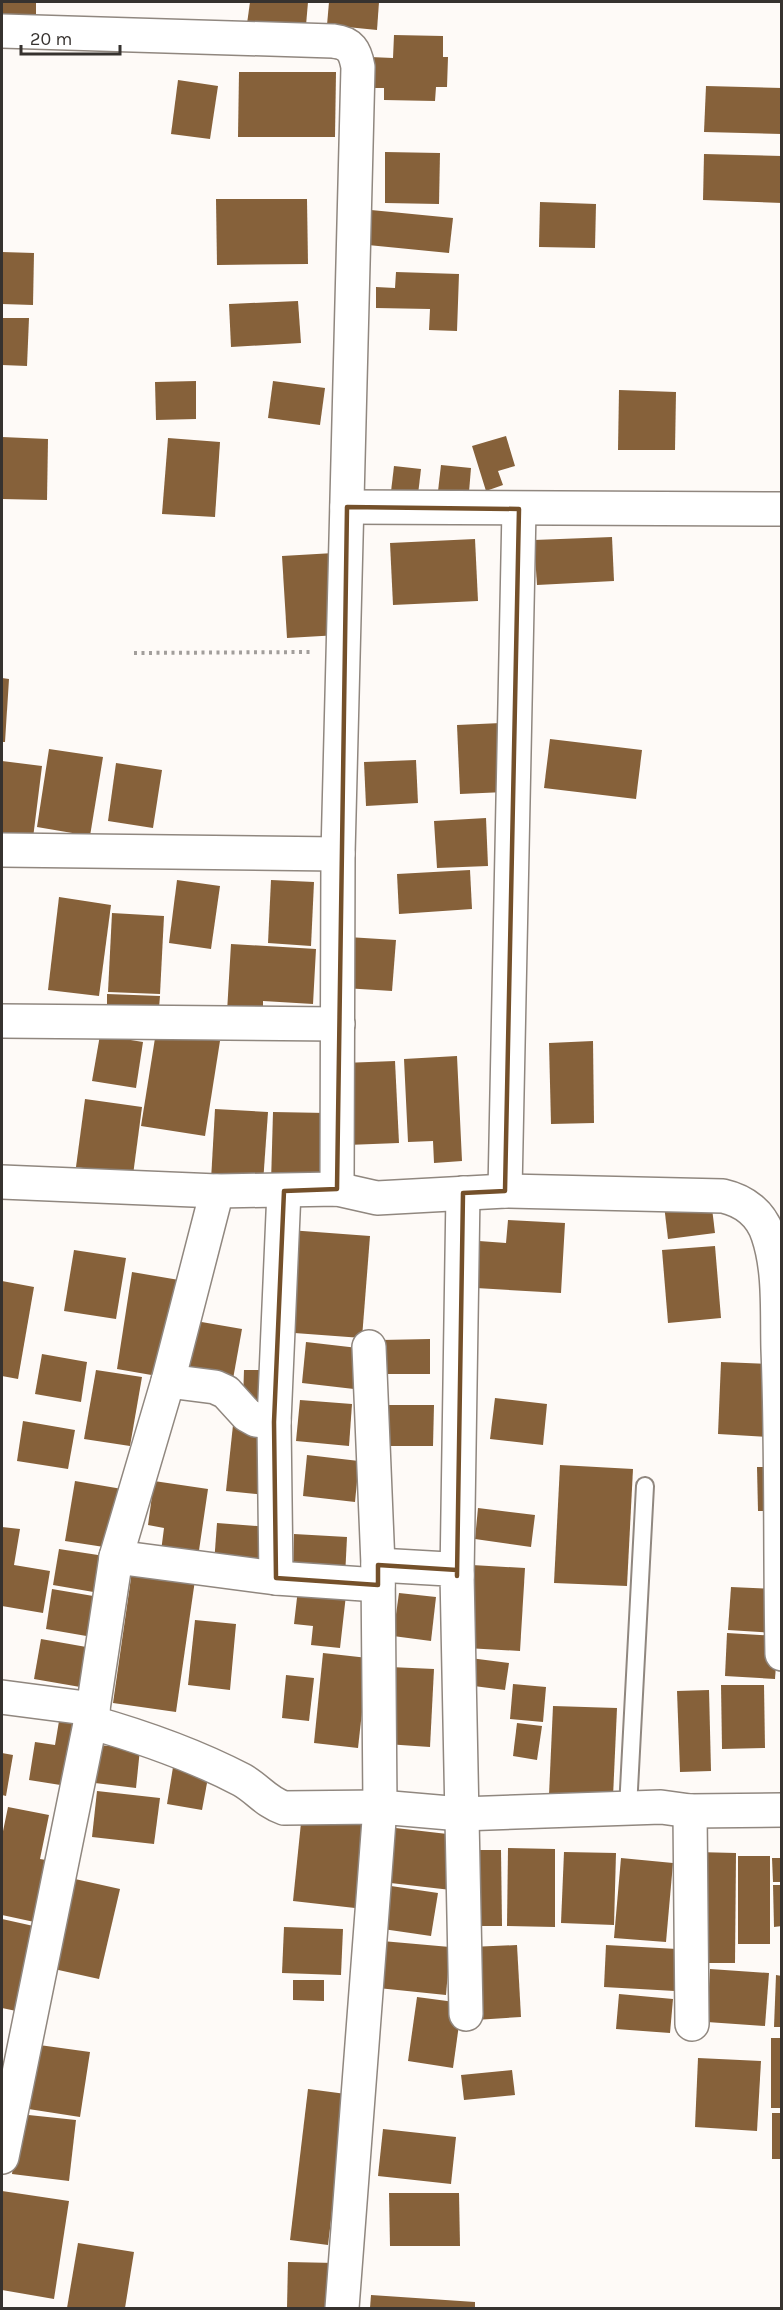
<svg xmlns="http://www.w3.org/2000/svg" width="783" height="2310" font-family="Karla,sans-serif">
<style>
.building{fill:#86613a}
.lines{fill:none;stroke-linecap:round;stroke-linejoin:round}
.service-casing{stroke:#90877f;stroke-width:20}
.minor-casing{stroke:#90877f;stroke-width:36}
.path{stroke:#a29e9b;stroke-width:4;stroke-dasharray:3 4.5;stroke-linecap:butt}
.service{stroke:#fff;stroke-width:16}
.minor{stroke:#fff;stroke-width:33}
.marked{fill:none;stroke:#74502a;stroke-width:4.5;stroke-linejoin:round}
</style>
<rect width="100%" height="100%" fill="#fefaf7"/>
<g class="building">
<rect x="2" y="2" width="34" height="18"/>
<path d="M250 2H308L305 37 246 31Z"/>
<path d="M329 2H379L377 30 327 25Z"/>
<path d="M394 35 443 36V57H448L447 87H436L435 101 384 100V88H369L370 57 393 58Z"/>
<path d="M239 72H336L335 137H238Z"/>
<path d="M178 80 218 86 210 139 171 134Z"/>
<path d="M706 86 782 88V134L704 132Z"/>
<path d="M385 152 440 153 439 204 385 203Z"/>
<path d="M704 154 782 156V203L703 200Z"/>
<path d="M216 199H307L308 264 217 265Z"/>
<path d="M540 202 596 204 595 248 539 247Z"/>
<path d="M371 210 453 218 449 253 368 245Z"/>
<path d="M2 252 34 253 33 305 2 304Z"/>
<path d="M396 272 459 274 457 331 429 330 430 309 376 308V287L395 288Z"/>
<path d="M298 301 301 343 231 347 229 304Z"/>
<path d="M2 318H29L27 366 2 365Z"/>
<path d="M196 381V419L156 420 155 382Z"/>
<path d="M273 381 325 388 320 425 268 418Z"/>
<path d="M619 390 676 392 675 450H618Z"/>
<path d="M506 436 515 466 498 471 503 485 486 491 472 446Z"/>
<path d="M2 437 48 439 47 500 2 499Z"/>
<path d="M168 438 220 442 215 517 162 514Z"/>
<path d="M441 465 471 468 468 504 437 500Z"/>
<path d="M394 466 421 469 417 503 390 500Z"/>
<path d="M612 537 614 581 537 585 534 540Z"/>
<path d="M475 539 478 601 393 605 390 543Z"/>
<path d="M334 553 339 635 287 638 282 556Z"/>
<path d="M2 678 9 679 5 742H2Z"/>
<path d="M501 723 505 792 460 794 457 725Z"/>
<path d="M550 739 642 750 636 799 544 788Z"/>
<path d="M49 749 103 757 90 836 37 827Z"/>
<path d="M416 760 418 803 366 806 364 762Z"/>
<path d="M2 761 42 766 32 846 2 842Z"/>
<path d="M116 763 162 770 153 828 108 821Z"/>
<path d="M486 818 488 866 437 868 434 821Z"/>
<path d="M470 870 472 909 399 914 397 874Z"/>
<path d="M177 880 220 886 211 949 169 943Z"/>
<path d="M271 880 314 882 311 946 268 943Z"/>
<path d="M59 897 111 905 99 996 48 990Z"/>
<path d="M112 913 164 916 160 994 108 992Z"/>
<path d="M348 937 396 940 392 991 344 988Z"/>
<path d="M231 944 316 949 313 1004 263 1001V1013L227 1012Z"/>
<path d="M107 994 160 996 158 1020 107 1018Z"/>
<path d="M156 1032 220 1041 205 1136 141 1126Z"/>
<path d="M100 1035 143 1042 136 1088 92 1081Z"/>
<path d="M593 1041 594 1123 551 1124 549 1043Z"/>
<path d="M457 1056 462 1161 434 1163 433 1141 408 1142 404 1059Z"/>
<path d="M395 1061 399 1143 347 1145 343 1063Z"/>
<path d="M85 1099 142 1107 133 1175 76 1167Z"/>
<path d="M215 1109 268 1112 263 1183 211 1180Z"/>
<path d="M273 1112 327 1113 325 1185 271 1183Z"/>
<path d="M711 1200 715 1233 668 1239 664 1205Z"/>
<path d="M508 1220 565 1223 561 1293 476 1288 479 1241 506 1243Z"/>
<path d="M289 1230 370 1236 362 1338 281 1332Z"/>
<path d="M715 1246 721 1318 668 1323 662 1250Z"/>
<path d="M74 1250 126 1258 116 1319 64 1311Z"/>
<path d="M132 1272 179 1280 163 1377 117 1369Z"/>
<path d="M2 1281 34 1287 18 1379 2 1376Z"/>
<path d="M190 1320 242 1329 233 1379 181 1371Z"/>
<path d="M430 1339V1374H382L381 1340Z"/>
<path d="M306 1342 358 1348 354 1389 302 1383Z"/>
<path d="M42 1354 87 1362 81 1402 35 1394Z"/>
<path d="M721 1362 771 1364 768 1437 718 1434Z"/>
<path d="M96 1370 142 1377 130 1446 84 1439Z"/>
<path d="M244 1370H273V1400H243Z"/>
<path d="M495 1398 547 1404 543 1445 490 1439Z"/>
<path d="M300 1400 352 1404 349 1446 296 1441Z"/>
<path d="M381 1405H434L433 1446H381Z"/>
<path d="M23 1421 75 1430 68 1469 17 1461Z"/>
<path d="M233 1425 273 1429 266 1495 226 1491Z"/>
<path d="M307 1455 359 1461 355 1502 303 1496Z"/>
<path d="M560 1465 633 1469 627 1586 554 1583Z"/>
<path d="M757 1467H776L777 1511H758Z"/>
<path d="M75 1481 128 1490 117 1549 65 1541Z"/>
<path d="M154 1481 208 1489 197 1564 160 1559 164 1528 148 1525Z"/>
<path d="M478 1508 535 1515 531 1547 475 1539Z"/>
<path d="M217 1523 269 1527 266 1568 214 1564Z"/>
<path d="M2 1527 20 1529 14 1565 50 1571 43 1613 2 1606Z"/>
<path d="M294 1534 347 1537 345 1577 293 1574Z"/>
<path d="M59 1549 111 1557 105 1594 53 1585Z"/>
<path d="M472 1565 525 1568 520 1651 466 1648Z"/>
<path d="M132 1571 195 1580 176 1712 113 1703Z"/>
<path d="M731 1587 778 1589 776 1633 728 1630Z"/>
<path d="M52 1589 105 1598 98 1638 46 1629Z"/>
<path d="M298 1589 346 1595 340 1648 311 1645 313 1626 294 1624Z"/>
<path d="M399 1593 436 1597 431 1641 393 1636Z"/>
<path d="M195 1620 236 1624 230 1690 188 1685Z"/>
<path d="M727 1633 778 1636 775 1679 725 1676Z"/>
<path d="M41 1639 92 1648 86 1688 34 1679Z"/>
<path d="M323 1653 368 1658 358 1748 314 1743Z"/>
<path d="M470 1658 509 1663 505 1690 466 1685Z"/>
<path d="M390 1667 434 1669 430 1747 386 1744Z"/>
<path d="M286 1675 314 1678 309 1721 282 1718Z"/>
<path d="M513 1684 546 1687 543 1722 510 1719Z"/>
<path d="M721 1685H764L765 1748 722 1749Z"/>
<path d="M709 1690 711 1771 680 1772 677 1691Z"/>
<path d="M553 1706 617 1708 613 1797 549 1795Z"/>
<path d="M60 1715 85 1719 73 1787 29 1780 35 1742 55 1745Z"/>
<path d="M517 1723 542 1726 537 1760 513 1756Z"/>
<path d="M99 1745 140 1749 136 1788 95 1783Z"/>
<path d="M2 1753 13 1755 6 1796 2 1795Z"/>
<path d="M174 1761 210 1767 202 1810 167 1804Z"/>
<path d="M97 1791 160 1798 154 1844 92 1837Z"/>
<path d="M8 1807 49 1815 40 1859 52 1861 39 1923 2 1915V1836Z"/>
<path d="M302 1813 364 1819 355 1908 293 1901Z"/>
<path d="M387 1827 456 1835 451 1890 382 1882Z"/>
<path d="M508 1848 555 1849V1927L507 1926Z"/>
<path d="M467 1850H501L502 1926H468Z"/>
<path d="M564 1852 616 1853 614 1925 561 1923Z"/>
<path d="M696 1852 736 1853 735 1963H695Z"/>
<rect x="738" y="1856" width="32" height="88"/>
<path d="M621 1858 673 1863 666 1942 614 1938Z"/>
<path d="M772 1858H782V1882H773Z"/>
<path d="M66 1877 120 1889 99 1979 45 1967Z"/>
<path d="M773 1885H782V1926L774 1927Z"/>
<path d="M391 1886 438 1893 431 1936 383 1929Z"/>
<path d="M2 1919 38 1927 21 2012 2 2008Z"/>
<path d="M284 1927 343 1929 341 1975 282 1973Z"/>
<path d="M382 1941 450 1947 446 1995 378 1988Z"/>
<path d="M517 1945 521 2017 475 2020 470 1947Z"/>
<path d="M606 1945 677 1949 675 1991 604 1987Z"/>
<path d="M710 1969 769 1973 765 2026 707 2022Z"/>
<path d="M776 1975 782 1976V2027H774Z"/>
<path d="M293 1980H324V2001L293 2000Z"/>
<path d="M619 1994 673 1999 670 2033 616 2029Z"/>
<path d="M417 1997 462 2003 453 2068 408 2061Z"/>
<rect x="771" y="2038" width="11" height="70"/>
<path d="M32 2044 90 2052 80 2117 22 2108Z"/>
<path d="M698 2058 761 2061 757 2131 695 2127Z"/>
<path d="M512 2070 515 2095 464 2100 461 2075Z"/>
<path d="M308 2089 346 2094 328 2245 290 2240Z"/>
<rect x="772" y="2113" width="10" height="46"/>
<path d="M19 2114 76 2120 69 2181 12 2174Z"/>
<path d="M383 2129 456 2137 451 2184 378 2176Z"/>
<path d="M2 2191 69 2201 54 2299 2 2290Z"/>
<path d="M389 2193H459L460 2246H390Z"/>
<path d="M78 2243 134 2252 125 2308H67Z"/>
<path d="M288 2262 336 2263V2308H287Z"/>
<path d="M371 2295 475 2302V2308H370Z"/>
</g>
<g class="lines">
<g class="service-casing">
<path id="service" d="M628 1808 645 1486"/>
</g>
<g class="minor-casing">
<g id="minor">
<path d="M2 31 333 41C351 43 355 51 358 67L338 854 337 1189"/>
<path d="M347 507 782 509"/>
<path d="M2 850 338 854"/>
<path d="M2 1021 338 1024"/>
<path d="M2 1182 217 1191 337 1189 377 1198 505 1191 723 1196C745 1201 761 1214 768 1235 780 1270 777 1312 778 1349 782 1450 780 1552 782 1654"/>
<path d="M505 1191 519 509"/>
<path d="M168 1381 215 1387 226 1392 247 1415 256 1420 274 1422"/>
<path d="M116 1557 276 1578 378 1585"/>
<path d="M378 1565 448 1569 457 1574 466 2014"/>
<path d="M457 1576 463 1193"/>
<path d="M276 1578 274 1422 284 1191"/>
<path d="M2 1697 93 1709"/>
<path d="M90 1722C143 1737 194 1755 242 1780 258 1789 266 1802 284 1808L380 1807 461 1814 661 1807 690 1811 782 1810"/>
<path d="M690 1811 692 2024"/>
<path d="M2 2157 93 1709 116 1557 168 1381 217 1191"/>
<path d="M342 2308 380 1807 378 1565 369 1347"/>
</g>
</g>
<path class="path" d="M134 653 310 652"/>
<use href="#service" class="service"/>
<use href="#minor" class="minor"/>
</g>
<path class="marked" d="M347 507 519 509 505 1191 463 1193 457 1576V1570L378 1565V1585L276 1578 274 1422 284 1191 337 1189Z"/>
<rect width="783" height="2310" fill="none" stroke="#36322f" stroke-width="6"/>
<path d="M21 45v9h99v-9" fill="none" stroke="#36322f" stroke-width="3"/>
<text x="30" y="45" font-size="18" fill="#36322f" stroke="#ffffff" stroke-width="4.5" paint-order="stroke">20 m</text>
</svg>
